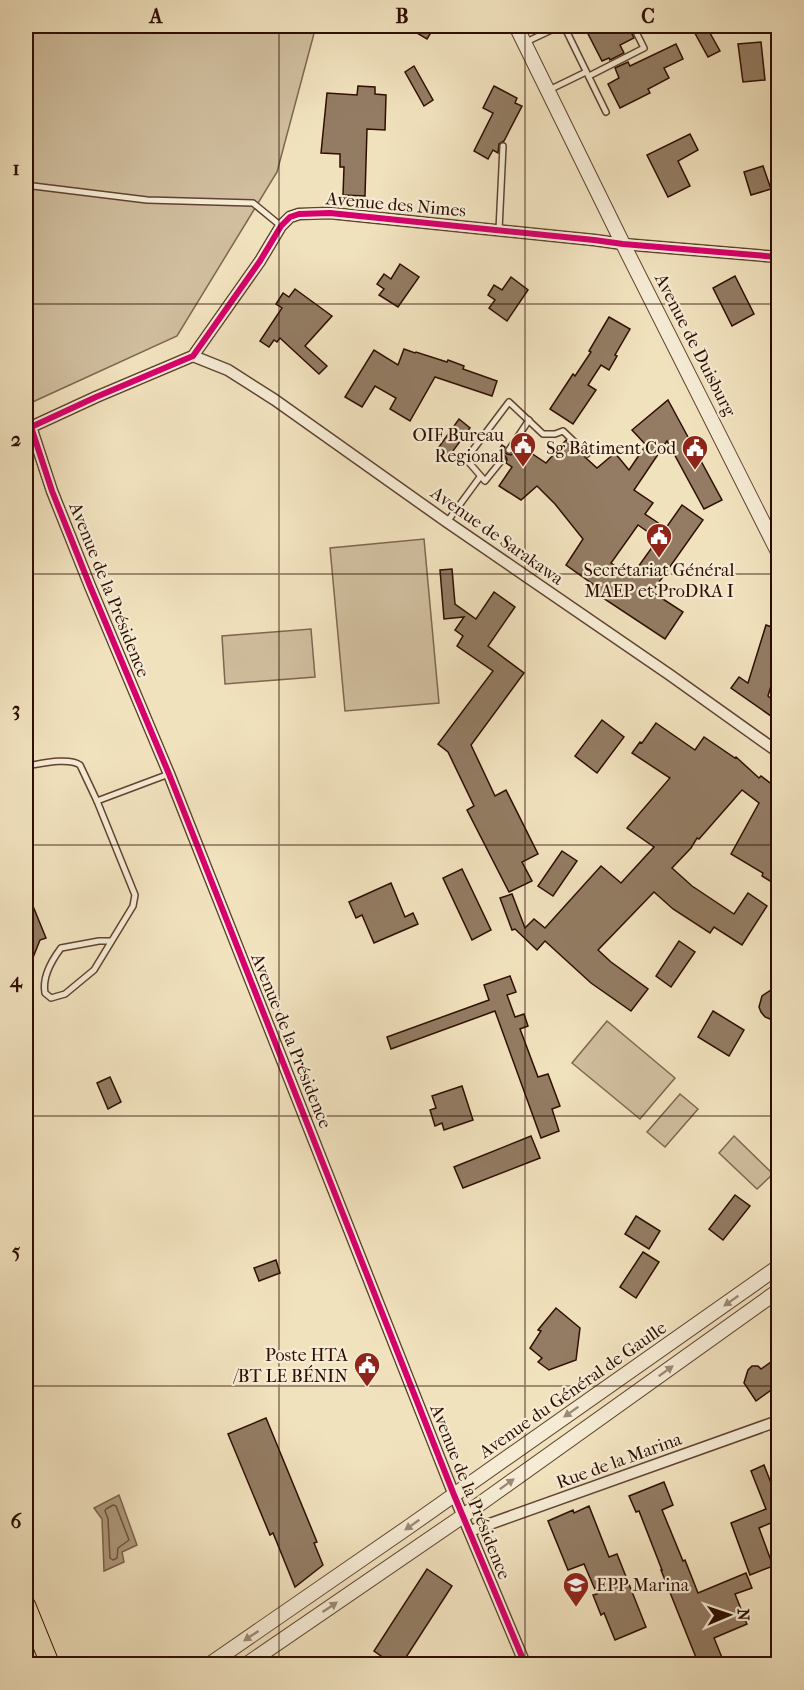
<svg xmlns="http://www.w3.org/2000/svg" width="804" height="1690" font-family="'IM FELL French Canon',serif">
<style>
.green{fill:#d0be9e;stroke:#7f664f;stroke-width:1.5}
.water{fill:#af9a7d;stroke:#7b624b;stroke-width:1.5}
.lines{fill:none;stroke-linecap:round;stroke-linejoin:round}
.shore{stroke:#6e543e;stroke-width:1.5}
.building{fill:#937c63;stroke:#2e0e00;stroke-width:1.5;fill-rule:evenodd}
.service-casing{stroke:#5f4330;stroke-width:8}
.minor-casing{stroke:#5f4330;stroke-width:13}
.tertiary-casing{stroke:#5f4330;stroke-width:16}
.trunk-casing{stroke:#2e0e00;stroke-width:20}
.service{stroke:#f6ecd5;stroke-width:5}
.minor{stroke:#f6ecd5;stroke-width:10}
.tertiary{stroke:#f6ecd5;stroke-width:14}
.trunk{stroke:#f1e2be;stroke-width:18}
.cycleway-casing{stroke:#f6ecd5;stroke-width:10}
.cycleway{stroke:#d6006c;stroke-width:6}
.oneway{fill:#9c8875}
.grid{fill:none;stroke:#2e0e00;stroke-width:1.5;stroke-opacity:0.55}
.labels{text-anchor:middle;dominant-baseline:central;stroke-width:4.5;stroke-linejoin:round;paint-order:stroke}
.street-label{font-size:18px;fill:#2e0e00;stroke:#f6ecd5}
.poi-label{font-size:18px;fill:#2e0e00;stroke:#f6ecd5;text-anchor:end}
.neatline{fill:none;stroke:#2e0e00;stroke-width:2}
.grid-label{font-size:20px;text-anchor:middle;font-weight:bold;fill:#2e0e00}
</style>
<rect width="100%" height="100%" fill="#f1e2be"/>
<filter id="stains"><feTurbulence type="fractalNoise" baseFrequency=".00333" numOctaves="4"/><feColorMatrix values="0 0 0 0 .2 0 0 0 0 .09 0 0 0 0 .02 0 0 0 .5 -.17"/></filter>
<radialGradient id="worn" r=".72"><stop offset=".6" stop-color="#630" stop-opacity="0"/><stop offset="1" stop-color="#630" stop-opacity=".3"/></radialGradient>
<g class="green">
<path d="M26 26H316L277 172 177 336 26 405Z"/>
<path d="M424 539 439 703 345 711 330 548Z"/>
<path d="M311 629 315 677 225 684 222 636Z"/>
<path d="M607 1021 675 1078 640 1119 572 1063Z"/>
<path d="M680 1094 698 1109 665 1147 647 1132Z"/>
<path d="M734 1136 773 1174 757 1189 719 1153Z"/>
</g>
<path class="water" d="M119 1495 137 1545 122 1552 124 1562 104 1571 102 1519 94 1508Z"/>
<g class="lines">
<path class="shore" d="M113 1505 116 1506 129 1540 118 1548 117 1558 113 1560 110 1558 108 1519 105 1511 106 1509Z"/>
</g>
<g class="building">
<path d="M405 26H435L427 39Z"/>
<path d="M584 26H628L634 38 620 45 624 53 610 60 609 58 602 61Z"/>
<path d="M691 26H706L720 51 708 57Z"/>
<path d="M761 42 765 80 743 82 738 44Z"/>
<path d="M676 44 683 59 664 68 669 78 648 89 650 93 620 108 608 84 619 78 615 68 628 62 630 66Z"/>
<path d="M414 66 433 100 424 106 405 72Z"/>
<path d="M358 86 375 87V94L386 95 385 130 367 129 365 196 343 195 344 167H340V154L321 153 327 93 357 95Z"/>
<path d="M494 86 517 98 515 103 522 106 504 141 499 144 498 153 493 150 488 159 474 151 493 113 483 108Z"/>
<path d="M690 134 698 150 678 161 690 186 668 197 647 155Z"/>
<path d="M763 166 771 189 751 195 744 172Z"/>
<path d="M400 264 419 277 398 307 379 295 384 289 377 284 384 274 391 279Z"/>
<path d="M735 276 754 314 732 326 713 288Z"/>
<path d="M511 277 528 290 507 321 489 308 495 300 488 295 494 285 502 290Z"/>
<path d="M295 289 332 316 305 346 327 366 319 374 280 338 277 342 274 340 269 347 260 341 282 308 276 304 283 293 289 297Z"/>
<path d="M609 317 630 329 615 355 617 356 609 370 601 365 588 385 596 390 573 424 550 409 573 374 575 376 591 352 589 351Z"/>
<path d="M404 349 415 353 416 352 447 362 448 360 464 366 463 369 497 381 492 396 435 377 410 421 390 409 396 398 375 386 362 407 345 397 374 350 398 365Z"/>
<path d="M668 400 722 500 704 509 667 441 634 490 653 503 645 514 666 528 682 505 703 520 652 592 683 612 665 639 591 590 594 585 566 565 583 539 555 504 537 486 521 500 499 486 512 467 506 463 507 459 505 456 501 455 498 457 495 456 502 445 505 447 504 452 507 454 511 455 513 453 519 457 525 449 546 463 566 440 597 468 615 453 629 470 646 445 632 430ZM638 525 658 539 631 577 611 563Z"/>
<path d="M459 419 470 428 447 459 436 451Z"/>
<path d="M452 569 455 604 476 619 494 592 515 607 488 646 524 673 471 745 495 796 506 790 538 854 522 862 532 881 509 892 467 810 474 806 448 752 438 744 493 671 457 646 463 636 455 630 464 617 444 619 440 570Z"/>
<path d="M766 625 778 629V677L774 676 768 696 778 704V721L731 688 739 677 748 683Z"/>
<path d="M602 720 624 737 597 773 575 756Z"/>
<path d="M656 723 695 750 704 737 735 758 736 757 759 778 761 776 778 789V886L762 876 763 873 731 854 759 803 742 790 699 839 697 838 691 848 672 868 692 886 734 914 748 893 767 906 742 945 714 927 710 933 673 909 654 892 598 950 611 962 648 989 631 1011 591 983 545 941 537 950 515 929 512 930 500 898 512 894 525 928 534 919 545 928 601 866 621 883 654 847 627 828 670 778 632 753 640 742 642 743Z"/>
<path d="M562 851 577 861 553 896 538 886Z"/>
<path d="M462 869 491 930 472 940 443 878Z"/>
<path d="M391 883 405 917 413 913 418 924 374 943 362 915 356 918 349 902Z"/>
<path d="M26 889 46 938 40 940 26 975Z"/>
<path d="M679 941 695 952 671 987 656 976Z"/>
<path d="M510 976 516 992 507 995 515 1017 524 1014 528 1026 520 1029 538 1077 548 1074 560 1106 552 1109 559 1131 541 1138 495 1011 391 1049 387 1037 489 1000 484 985Z"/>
<path d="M771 990H778V1020L770 1019 765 1017 761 1012 759 1007 762 996Z"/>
<path d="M713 1011 744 1030 729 1056 698 1037Z"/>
<path d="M110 1077 121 1102 108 1109 97 1083Z"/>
<path d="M462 1086 473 1120 444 1130 442 1123 435 1126 430 1110 436 1108 432 1096Z"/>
<path d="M531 1136 540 1158 463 1188 454 1167Z"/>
<path d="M735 1195 750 1206 723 1240 709 1229Z"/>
<path d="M636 1216 660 1231 649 1249 625 1234Z"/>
<path d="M643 1252 659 1262 636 1298 620 1287Z"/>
<path d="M276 1260 280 1273 259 1281 254 1268Z"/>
<path d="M556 1308 580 1328 576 1360 549 1370 538 1362 542 1358 530 1348 541 1331 538 1330Z"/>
<path d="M778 1357V1385L756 1401 744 1383 748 1370 752 1366H758L761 1369Z"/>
<path d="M266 1418 317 1542 314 1543 323 1565 295 1587 273 1533 270 1535 228 1434Z"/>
<path d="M764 1465 778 1501V1520L759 1528 773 1566 750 1575 731 1523 766 1509 751 1471Z"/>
<path d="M664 1482 673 1505 662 1510 683 1561 685 1560 698 1593 746 1573 752 1588 735 1594 747 1624 714 1638 725 1665H699L661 1570H662L639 1511 636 1512 629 1496Z"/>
<path d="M589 1506 609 1557 617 1554 646 1627 615 1640 604 1613 601 1615 593 1595 597 1594 584 1564 568 1570 548 1521 573 1510 574 1513Z"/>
<path d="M427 1569 452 1586 401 1665H394L374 1651Z"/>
</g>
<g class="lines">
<g class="service-casing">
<g id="service">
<path d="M564 26 606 112"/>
<path d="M526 42 560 26"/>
<path d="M589 76 644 48 633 26"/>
<path d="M549 90 586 72"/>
<path d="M26 186H33L147 200 253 203 281 226"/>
<path d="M499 230 503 146"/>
<path d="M509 450 529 420"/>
<path d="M502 460 485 481 466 459 509 402 543 434H555L563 431 587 454"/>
<path d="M447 522 480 477"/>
<path d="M26 766C40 764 68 757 80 765L97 801"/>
<path d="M111 941H99L61 948C52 960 42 978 45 993L51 998 65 994 94 970 133 906 135 895 97 801 169 774"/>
</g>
</g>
<g class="minor-casing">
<g id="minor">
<path d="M193 356 228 370 275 400 447 522 670 675 778 752"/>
<path d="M470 1531 778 1421"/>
<path d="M525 1664 454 1495 169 774 90 586 52 491 31 427 96 397 193 356 260 261 281 226 290 217 299 214 330 213 594 240 623 244 778 257"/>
</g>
</g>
<g class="tertiary-casing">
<g id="tertiary">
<path d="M516 26 623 244 778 552"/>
<path d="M210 1664 407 1528 778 1267"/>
<path d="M247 1664 463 1516 778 1291"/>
</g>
</g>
<g class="trunk-casing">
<path id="trunk" d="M26 1605 50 1664"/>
</g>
<use href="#service" class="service"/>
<use href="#minor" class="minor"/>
<use href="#tertiary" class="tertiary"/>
<use href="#trunk" class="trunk"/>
<g class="cycleway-casing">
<path id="cycleway" d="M525 1664 454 1495 169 774 90 586 52 491 31 427 96 397 193 356 260 261 281 226 290 217 299 214 330 213 594 240 623 244 778 257"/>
</g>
<use href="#cycleway" class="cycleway"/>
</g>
<defs><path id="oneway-solid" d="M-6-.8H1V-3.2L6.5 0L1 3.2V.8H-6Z" transform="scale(1.5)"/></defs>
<g class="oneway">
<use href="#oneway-solid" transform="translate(731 1301) rotate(145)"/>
<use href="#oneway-solid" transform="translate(666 1371) rotate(-36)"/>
<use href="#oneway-solid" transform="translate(571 1412) rotate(145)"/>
<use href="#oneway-solid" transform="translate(507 1484) rotate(-36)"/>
<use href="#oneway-solid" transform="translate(412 1525) rotate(145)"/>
<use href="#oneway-solid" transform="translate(330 1607) rotate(-34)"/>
<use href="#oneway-solid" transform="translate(251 1636) rotate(146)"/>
</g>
<path class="grid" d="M279 26V1664M525 26V1664M26 304H778M26 574H778M26 845H778M26 1116H778M26 1386H778"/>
<defs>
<g id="civic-pin" transform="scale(1.35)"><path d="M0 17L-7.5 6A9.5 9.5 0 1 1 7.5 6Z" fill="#8f2418" stroke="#f6ecd5"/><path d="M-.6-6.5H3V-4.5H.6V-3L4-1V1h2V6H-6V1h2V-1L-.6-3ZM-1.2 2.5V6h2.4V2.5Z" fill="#fff"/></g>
<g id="school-pin" transform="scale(1.35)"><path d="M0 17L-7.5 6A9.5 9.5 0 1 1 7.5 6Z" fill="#8f2418" stroke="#f6ecd5"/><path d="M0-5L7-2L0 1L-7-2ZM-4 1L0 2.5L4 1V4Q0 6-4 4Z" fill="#fff"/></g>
</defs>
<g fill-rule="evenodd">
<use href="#civic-pin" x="523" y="445"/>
<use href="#civic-pin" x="695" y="448"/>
<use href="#civic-pin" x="659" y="536"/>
<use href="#civic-pin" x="367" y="1365"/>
<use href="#school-pin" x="576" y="1585"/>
</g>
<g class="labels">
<g class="street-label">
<text transform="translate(396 205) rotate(5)">Avenue des Nimes</text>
<text transform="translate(695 345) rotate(63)">Avenue de Duisburg</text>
<text transform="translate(497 536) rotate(35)">Avenue de Sarakawa</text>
<text transform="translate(109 590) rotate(68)">Avenue de la Présidence</text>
<text transform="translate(291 1041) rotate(68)">Avenue de la Présidence</text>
<text transform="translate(573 1390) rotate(-35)">Avenue du Général de Gaulle</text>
<text transform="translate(619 1461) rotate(-20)">Rue de la Marina</text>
<text transform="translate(470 1492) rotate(68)">Avenue de la Présidence</text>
</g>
<g class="poi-label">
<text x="504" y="435">OIF Bureau<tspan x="504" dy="21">Regional</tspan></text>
<text x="676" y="448">Sg Bâtiment Cod</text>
<text x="659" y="570" text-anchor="middle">Secrétariat Général<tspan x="659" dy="21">MAEP et ProDRA I</tspan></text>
<text x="348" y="1355">Poste HTA<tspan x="348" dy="21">/BT LE BÉNIN</tspan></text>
<text x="596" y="1585" text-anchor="start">EPP Marina</text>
</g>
</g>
<rect width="804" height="1690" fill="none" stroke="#f1e2be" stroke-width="66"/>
<g transform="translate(729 1615) rotate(88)" stroke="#f6ecd5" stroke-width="4.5" paint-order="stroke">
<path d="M0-4.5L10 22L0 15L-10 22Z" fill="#2e0e00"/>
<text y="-9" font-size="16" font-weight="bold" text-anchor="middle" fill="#2e0e00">N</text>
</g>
<rect x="33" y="33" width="738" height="1624" class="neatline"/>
<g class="grid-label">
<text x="156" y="23">A</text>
<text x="402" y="23">B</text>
<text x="648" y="23">C</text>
<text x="16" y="175">1</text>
<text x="16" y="446">2</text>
<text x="16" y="716">3</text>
<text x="16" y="987">4</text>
<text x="16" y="1258">5</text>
<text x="16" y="1528">6</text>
</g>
<rect width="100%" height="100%" filter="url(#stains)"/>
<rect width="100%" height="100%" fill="url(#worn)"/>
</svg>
